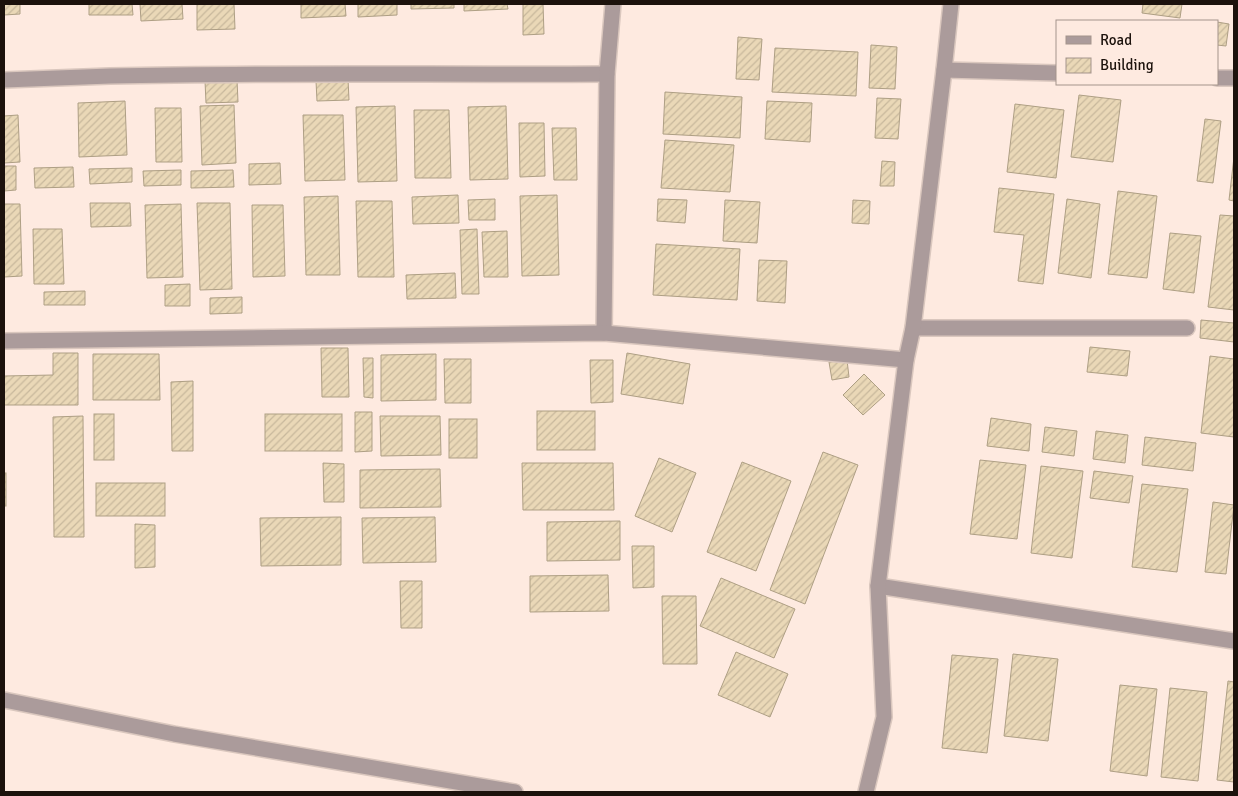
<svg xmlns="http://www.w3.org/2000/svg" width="1238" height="796" font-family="Signika,sans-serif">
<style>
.building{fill:url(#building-hatch);stroke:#ae9f84}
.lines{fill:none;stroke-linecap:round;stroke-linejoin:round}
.minor-casing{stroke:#dac7be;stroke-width:18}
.minor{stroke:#ab9b9b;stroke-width:15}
</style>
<defs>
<pattern id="building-hatch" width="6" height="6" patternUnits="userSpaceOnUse" patternTransform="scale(1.25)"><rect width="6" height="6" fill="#ead8b7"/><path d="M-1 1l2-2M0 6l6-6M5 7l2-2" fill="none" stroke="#c8b89c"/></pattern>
</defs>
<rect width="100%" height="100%" fill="#feeae0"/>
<g class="building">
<path d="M4 4H20V14L4 15Z"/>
<path d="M89 4H132L133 15H89Z"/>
<path d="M140 4H182L183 19 141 21Z"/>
<path d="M197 4H234L235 29 197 30Z"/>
<path d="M301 4H345L346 16 301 18Z"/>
<path d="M358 4H397V15L358 17Z"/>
<path d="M411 4H454V8L411 9Z"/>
<path d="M464 4H507L508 9 464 11Z"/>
<path d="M523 4H543L544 34 523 35Z"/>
<path d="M1143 4H1182L1180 18 1142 13Z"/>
<path d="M1217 22 1229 24 1226 46 1217 45Z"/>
<path d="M738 37 762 39 759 80 736 79Z"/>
<path d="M871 45 897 47 895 89 869 88Z"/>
<path d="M775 48 858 52 856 96 772 92Z"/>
<path d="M348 79 349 100 317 101 316 81Z"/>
<path d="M237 80 238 102 206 103 205 81Z"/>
<path d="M665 92 742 97 740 138 663 134Z"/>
<path d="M1079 95 1121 100 1113 162 1071 157Z"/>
<path d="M877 98 901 99 898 139 875 138Z"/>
<path d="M125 101 127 155 79 157 78 103Z"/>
<path d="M767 101 812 103 810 142 765 139Z"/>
<path d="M1015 104 1064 110 1056 178 1007 172Z"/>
<path d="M234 105 236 163 202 165 200 106Z"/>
<path d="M395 106 397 181 358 182 356 107Z"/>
<path d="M506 106 508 179 470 180 468 107Z"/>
<path d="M155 108H181L182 162H156Z"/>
<path d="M414 110H449L451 178H415Z"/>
<path d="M18 115 20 162 4 163V116Z"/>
<path d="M303 115H343L345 180 305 181Z"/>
<path d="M1205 119 1221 121 1213 183 1197 181Z"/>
<path d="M519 123H544L545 176 520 177Z"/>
<path d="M552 128H576L577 180H554Z"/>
<path d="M665 140 734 145 730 192 661 188Z"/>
<path d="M1234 157V201L1229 200Z"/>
<path d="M882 161 895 162 894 186H880Z"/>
<path d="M280 163 281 184 249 185V164Z"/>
<path d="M4 166H16V190L4 191Z"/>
<path d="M73 167 74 187 35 188 34 168Z"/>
<path d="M132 168V182L90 184 89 169Z"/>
<path d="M181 170V185L144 186 143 171Z"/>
<path d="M233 170 234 187 191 188V171Z"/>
<path d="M999 188 1054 194 1043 284 1018 281 1024 235 994 232Z"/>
<path d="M1118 191 1157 196 1147 278 1108 274Z"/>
<path d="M458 195 459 223 413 224 412 197Z"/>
<path d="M557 195 559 275 522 276 520 196Z"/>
<path d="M338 196 340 275H306L304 197Z"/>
<path d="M495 199V220H469L468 200Z"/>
<path d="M658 199 687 200 685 223 657 221Z"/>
<path d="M1067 199 1100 204 1091 278 1058 273Z"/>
<path d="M725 200 760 202 757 243 723 241Z"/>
<path d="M853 200 870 201 869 224 852 223Z"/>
<path d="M356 201H392L394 277H358Z"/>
<path d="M90 203H130L131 226 91 227Z"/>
<path d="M197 203H230L232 289 200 290Z"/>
<path d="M4 204H20L22 276 4 277Z"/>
<path d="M181 204 183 277 147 278 145 205Z"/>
<path d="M252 205H283L285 276 253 277Z"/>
<path d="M1220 215 1234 216V310L1208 307Z"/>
<path d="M33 229H62L64 284H34Z"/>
<path d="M477 229 479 294H462L460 230Z"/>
<path d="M507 231 508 277H484L482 232Z"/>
<path d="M1170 233 1201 236 1194 293 1163 289Z"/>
<path d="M656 244 740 249 737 300 653 295Z"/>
<path d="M759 260 787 261 785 303 757 301Z"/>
<path d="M455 273 456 298 407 299 406 275Z"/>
<path d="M190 284V306H165V285Z"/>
<path d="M85 291V305H44V292Z"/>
<path d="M242 297V313L210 314V298Z"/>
<path d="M1201 320 1234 323V342L1200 338Z"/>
<path d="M1090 347 1130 351 1127 376 1087 372Z"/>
<path d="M321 348H348L349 397H322Z"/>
<path d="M53 353H78V405H4V376L53 375Z"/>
<path d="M627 353 690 364 683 404 621 394Z"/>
<path d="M93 354H159L160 400H93Z"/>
<path d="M436 354V400L381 401V355Z"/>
<path d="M1210 356 1234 359V437L1201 433Z"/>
<path d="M363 358H373V398L364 397Z"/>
<path d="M444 359H471V403H445Z"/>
<path d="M590 360H613V402L591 403Z"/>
<path d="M847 360 849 377 832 380 829 362Z"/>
<path d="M864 374 885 395 863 415 843 395Z"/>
<path d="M193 381V451H172L171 382Z"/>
<rect x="537" y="411" width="58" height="39"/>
<path d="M355 412H372V451L355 452Z"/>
<rect x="94" y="414" width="20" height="46"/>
<rect x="265" y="414" width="77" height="37"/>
<path d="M83 416 84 537H54L53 417Z"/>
<path d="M380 416H440L441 455 381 456Z"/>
<path d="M991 418 1031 424 1029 451 987 446Z"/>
<rect x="449" y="419" width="28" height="39"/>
<path d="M1045 427 1077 431 1074 456 1042 452Z"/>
<path d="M1096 431 1128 435 1125 463 1093 459Z"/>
<path d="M1145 437 1196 443 1193 471 1142 465Z"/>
<path d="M823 452 858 465 805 604 770 590Z"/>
<path d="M659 458 696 473 672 532 635 516Z"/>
<path d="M980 460 1026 465 1017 539 970 534Z"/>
<path d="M742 462 791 481 756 571 707 552Z"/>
<path d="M323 463 344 464V502H324Z"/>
<path d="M522 463H613L614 510H523Z"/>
<path d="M1041 466 1083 471 1072 558 1031 553Z"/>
<path d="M440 469 441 507 360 508V470Z"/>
<path d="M1094 471 1133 476 1129 503 1090 498Z"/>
<rect x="4" y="473" width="2" height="33"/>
<rect x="96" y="483" width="69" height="33"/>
<path d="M1142 484 1188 489 1177 572 1132 567Z"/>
<path d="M1213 502 1234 505 1226 574 1205 572Z"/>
<path d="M341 517V565L261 566 260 518Z"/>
<path d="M435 517 436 562 363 563 362 518Z"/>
<path d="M620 521V560L547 561V522Z"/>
<path d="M135 524 155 525V567L135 568Z"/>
<path d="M632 546H654V587L633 588Z"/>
<path d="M608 575 609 611 530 612V576Z"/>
<path d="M721 578 795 609 774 658 700 626Z"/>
<path d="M400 581H422V628H401Z"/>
<path d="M662 596H696L697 664H663Z"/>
<path d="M736 652 788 674 770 717 718 695Z"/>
<path d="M1013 654 1058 659 1048 741 1004 736Z"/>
<path d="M952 655 998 659 987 753 942 748Z"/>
<path d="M1228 681 1234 682V782L1217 780Z"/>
<path d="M1120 685 1157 689 1147 776 1110 771Z"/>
<path d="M1170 688 1207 692 1198 781 1161 777Z"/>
</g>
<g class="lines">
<g class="minor-casing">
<g id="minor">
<path d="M944 70 1057 73"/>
<path d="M1217 78H1233"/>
<path d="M4 80C39 79 75 77 110 76 276 72 441 75 607 74"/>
<path d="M913 328H1187"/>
<path d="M604 333 607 74 613 4"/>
<path d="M4 341 604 333 906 360"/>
<path d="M878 586 1234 641"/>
<path d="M4 700 174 734 515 792"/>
<path d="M866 792 884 717 878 586 906 360 913 328 944 70 951 4"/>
</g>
</g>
<use href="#minor" class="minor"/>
</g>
<rect width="1238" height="796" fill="none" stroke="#1c120c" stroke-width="10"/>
<rect x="1056" y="20" width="162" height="65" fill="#feeae0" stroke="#a4948b"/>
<rect x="1066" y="36" width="25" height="8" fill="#ab9b9b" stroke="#a4948b"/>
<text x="1100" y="45" font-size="15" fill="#1c120c">Road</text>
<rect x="1066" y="58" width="25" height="15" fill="url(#building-hatch)" stroke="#a4948b"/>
<text x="1100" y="70" font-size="15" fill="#1c120c">Building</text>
</svg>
